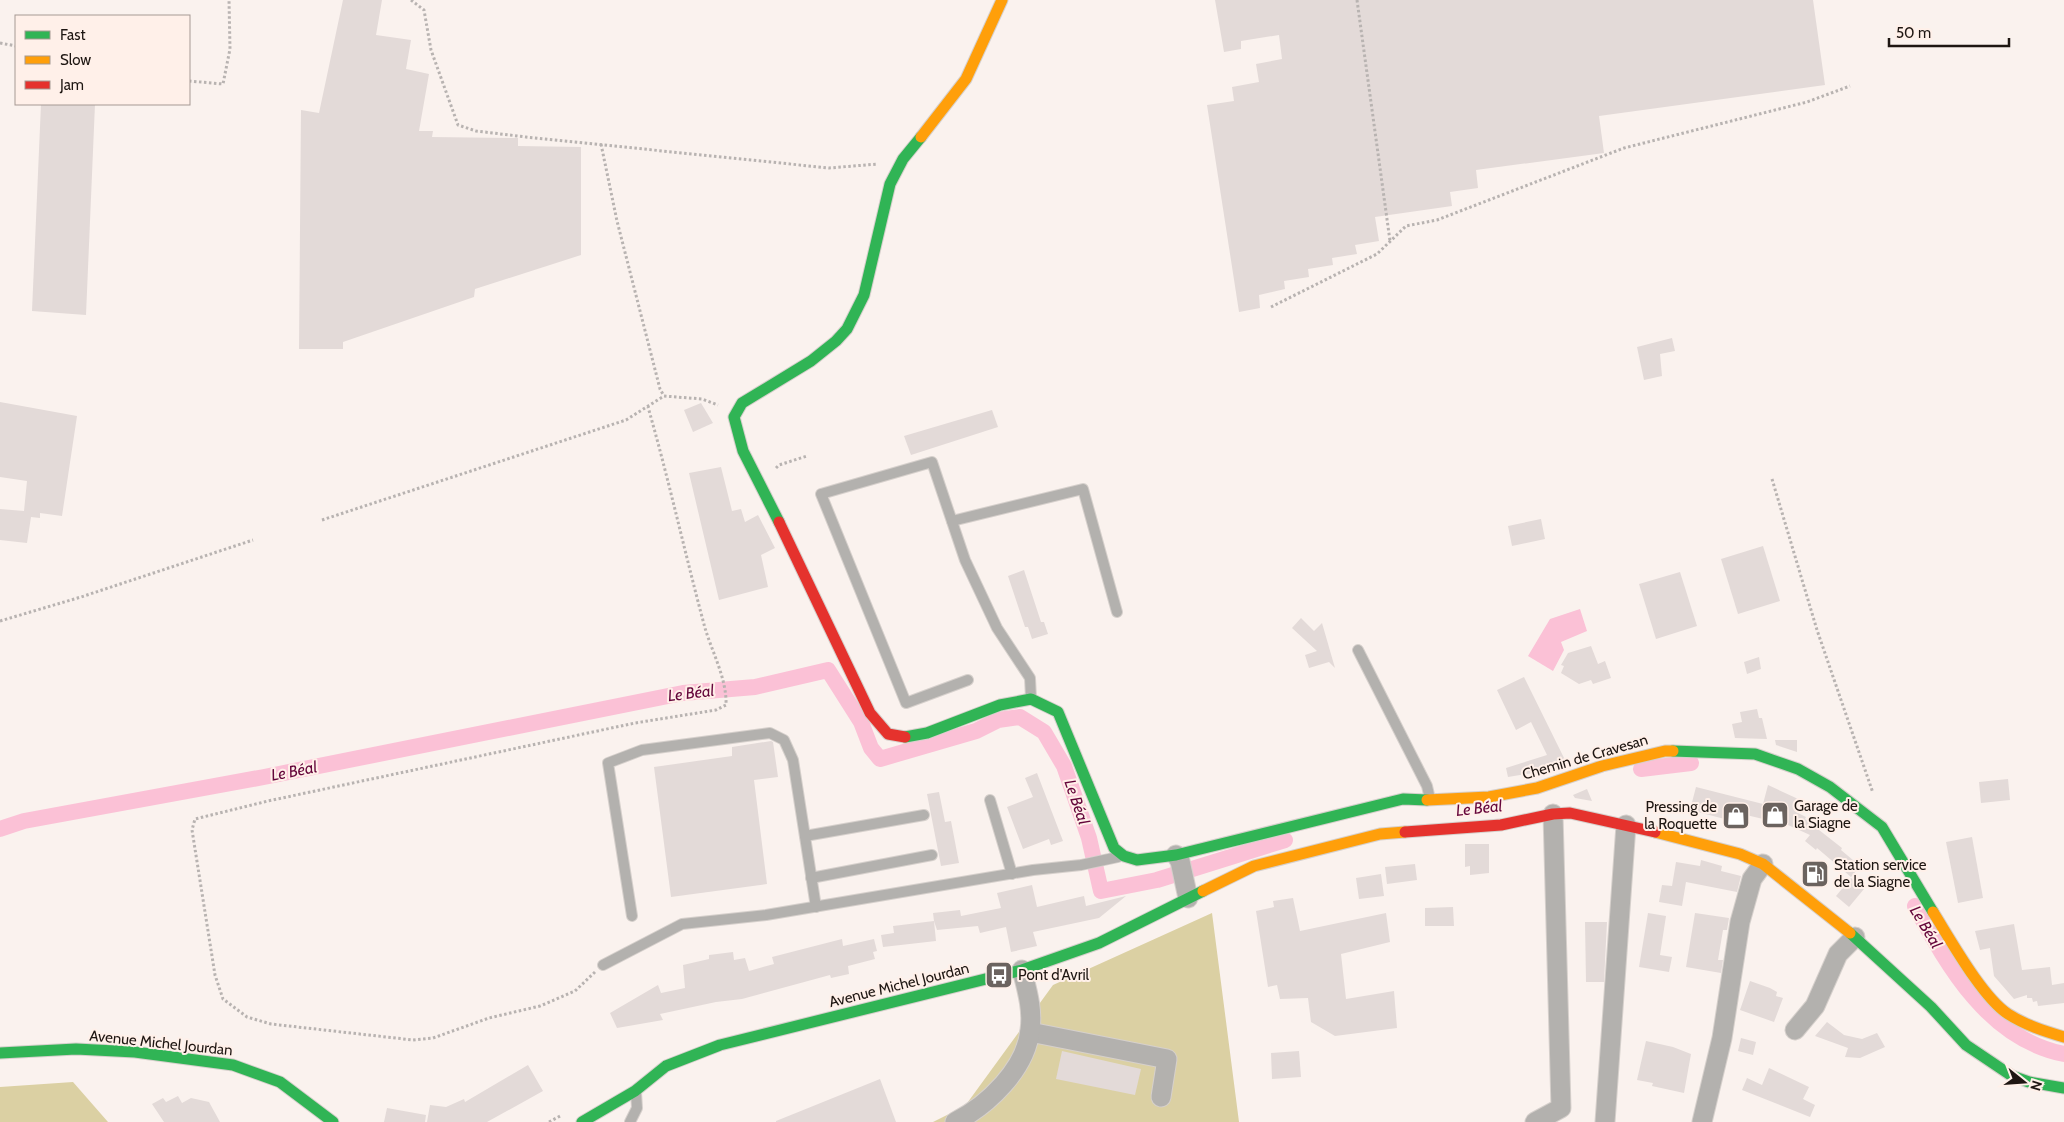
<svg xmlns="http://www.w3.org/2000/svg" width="2064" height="1122" font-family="Cabin,sans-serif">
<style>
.forest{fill:#dbd0a3}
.water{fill:#fbc1d6}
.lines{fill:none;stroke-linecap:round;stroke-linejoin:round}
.canal{stroke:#fbc1d6;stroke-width:16}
.building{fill:#e3dad8}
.lane-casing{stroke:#d6d0cc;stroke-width:12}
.street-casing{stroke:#d6d0cc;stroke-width:21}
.fast-casing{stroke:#d6d0cc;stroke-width:13}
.slow-casing{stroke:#d6d0cc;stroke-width:13}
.jam-casing{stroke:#d6d0cc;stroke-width:13}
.path{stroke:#b8b3b1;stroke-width:3;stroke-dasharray:2.5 2.5;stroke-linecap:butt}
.lane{stroke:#b3b1ae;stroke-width:10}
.street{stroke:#b3b1ae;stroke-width:19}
.fast{stroke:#30b455;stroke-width:11}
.slow{stroke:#ff9f0a;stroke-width:11}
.jam{stroke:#e5322d;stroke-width:11}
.labels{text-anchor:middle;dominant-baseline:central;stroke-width:4;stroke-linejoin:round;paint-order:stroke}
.street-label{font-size:15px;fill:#1e1612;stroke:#fff0e9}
.poi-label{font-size:15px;fill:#1e1612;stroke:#fff0e9;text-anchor:start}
.water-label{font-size:16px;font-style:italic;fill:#65063b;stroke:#fff0e9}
</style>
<rect width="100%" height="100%" fill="#faf2ee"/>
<g class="forest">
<path d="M1212 913 1239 1122H933L965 1106 1053 985Z"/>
<path d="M73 1082 108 1122H0V1087Z"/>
</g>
<path class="water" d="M1580 609 1587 631 1561 642 1564 650 1553 671 1528 656 1550 619Z"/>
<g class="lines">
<g class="canal">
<path d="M1641 769 1691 763"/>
<path d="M0 829 24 821 264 777 683 693 755 687 828 670 861 722 871 748 880 759 976 731 998 720 1020 717 1044 732 1064 766 1089 838 1101 891 1157 880 1285 840"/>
<path d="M1915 906C1949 968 1989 1039 2064 1054"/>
</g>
</g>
<g class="building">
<path d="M343 0H382L376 35 411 40 406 69 429 74 419 131H433L432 137 518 138V146L581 147V255L475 289 474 297 343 342V349H299L301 110 319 113Z"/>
<path d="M1215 0H1813L1825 85 1599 116 1604 153 1476 170 1478 188 1450 192 1452 206 1375 217 1379 241 1355 245 1357 254 1332 258 1333 265 1308 269 1309 277 1284 281 1285 289 1259 295 1260 308 1239 312 1207 105 1234 101 1232 87 1259 82 1256 64 1282 59 1279 35 1241 41V49L1224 52Z"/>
<path d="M41 104H95L86 315 32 311Z"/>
<path d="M1672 338 1675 351 1660 354 1662 376 1644 380 1637 347Z"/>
<path d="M0 402 77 416 62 516 40 513V518L31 517 27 543 0 540V509L24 511 27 481 0 477Z"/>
<path d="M701 403 713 423 693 432 684 410Z"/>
<path d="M992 410 998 427 911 455 904 436Z"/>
<path d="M721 467 732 511 741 509 745 522 758 515 775 548 761 555 768 587 719 600 689 473Z"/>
<path d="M1541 519 1545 539 1512 546 1508 526Z"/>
<path d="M1763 546 1780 601 1738 614 1721 559Z"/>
<path d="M1024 570 1041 622H1044L1048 634 1032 639 1028 627H1025L1008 576Z"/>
<path d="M1680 572 1697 626 1656 639 1639 584Z"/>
<path d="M1301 618 1314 631 1322 623 1335 668 1329 662 1309 668 1305 655 1317 651 1292 628Z"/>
<path d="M1591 646 1598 664 1605 661 1611 678 1593 684 1591 680 1579 684 1561 673 1564 666 1561 665 1568 653Z"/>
<path d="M1759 657 1761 669 1747 674 1744 662Z"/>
<path d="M1524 677 1566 762 1533 773 1508 777 1506 768 1547 755 1531 722 1516 730 1497 690Z"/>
<path d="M1757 709 1759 718H1762L1767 739 1735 738 1732 724 1742 722 1740 712Z"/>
<path d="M1775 740H1797V752L1776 745Z"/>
<path d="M771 741 773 742 778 777 754 780 767 884 671 897 654 767 732 756V747Z"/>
<path d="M1037 773 1063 841 1051 845 1049 839 1023 849 1007 807 1033 797 1025 778Z"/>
<path d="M2008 779 2010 800 1981 803 1979 782Z"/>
<path d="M1768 785 1796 798 1801 802 1796 812 1806 817 1805 819 1842 848 1841 850 1860 866 1851 877 1817 848 1816 850 1805 841 1810 835 1788 825 1742 814 1740 823 1690 810 1696 787 1763 804Z"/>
<path d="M1587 789 1592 801 1575 798 1573 795Z"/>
<path d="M939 792 945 822 951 821 959 863 941 866 927 794Z"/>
<path d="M1972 837 1983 898 1958 903 1946 842Z"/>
<path d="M1465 844H1489V873L1470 875V866L1465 867Z"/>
<path d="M1701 860 1722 866 1721 871 1741 876 1737 892 1686 882 1682 906 1659 902 1662 885 1672 886 1676 862 1700 866Z"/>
<path d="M1415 864 1417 880 1387 884 1385 867Z"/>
<path d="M1381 874 1384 896 1359 899 1356 878Z"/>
<path d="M1851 878 1864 889 1849 907 1836 896Z"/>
<path d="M1032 885 1037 907 1084 896 1086 906 1126 896 1099 918 1033 932 1037 946 1011 952 1006 927 980 933 978 926 937 930 934 921 936 941 883 947 881 935 894 933 893 926 934 921 933 913 960 910 961 916 1001 908 997 893Z"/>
<path d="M1293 898 1300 931 1386 913 1390 942 1341 954 1346 999 1394 991 1397 1028 1335 1036 1311 1022 1308 998 1280 999 1277 985 1268 987 1256 911 1274 907 1273 901Z"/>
<path d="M1453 907 1454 926H1425V908Z"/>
<path d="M1648 913 1666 916 1660 955 1672 957 1669 972 1639 967Z"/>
<path d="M1695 913 1729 918 1727 930H1723L1718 960H1723L1721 973 1686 967Z"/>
<path d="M1585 922H1607L1604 982H1586Z"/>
<path d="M2014 924 2022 970 2050 967 2052 985 2064 983V1003L2038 1006 2037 1001 2033 1002 2032 998H2027V995L2014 999 1994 976 1990 948 1980 950 1975 931Z"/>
<path d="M842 939 843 946 874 939 877 951 873 952 875 959 848 966 849 974 831 978 830 975 742 999 716 1002 660 1014 663 1020 617 1028 610 1013 658 985 661 993 685 988 683 965 709 959V955L733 952 734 960 745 958 749 971 774 964 772 957Z"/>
<path d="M1750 981 1770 988 1777 992 1776 996 1783 998 1774 1022 1740 1010Z"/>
<path d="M1827 1022 1844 1035 1862 1039 1877 1033 1885 1047 1860 1058 1845 1057 1848 1048 1815 1036Z"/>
<path d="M1741 1038 1756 1042 1753 1055 1738 1051Z"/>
<path d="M1646 1041 1673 1047 1691 1054 1684 1093 1652 1086 1653 1083 1637 1080Z"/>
<path d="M1062 1051 1141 1069 1135 1095 1056 1079Z"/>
<path d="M1299 1051 1301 1077 1272 1079 1271 1053Z"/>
<path d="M528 1065 543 1091 487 1122H427L430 1105 446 1107 464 1099 465 1102Z"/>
<path d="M1769 1068 1809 1087 1803 1099 1815 1105 1810 1117 1742 1090 1747 1078 1762 1085Z"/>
<path d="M880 1079 896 1122H776V1121Z"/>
<path d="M178 1096 182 1103 191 1098 209 1102 220 1122H164L152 1104 163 1098 166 1102Z"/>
<path d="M387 1108 426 1115 425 1122H384Z"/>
</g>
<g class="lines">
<g class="lane-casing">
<g id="lane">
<path d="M952 521 1083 489 1117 612"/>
<path d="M1358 650 1427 786 1430 799"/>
<path d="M968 680 906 703 821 494 932 462 965 560 997 628 1030 678 1031 698"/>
<path d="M990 800 1012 874"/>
<path d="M805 836 924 815"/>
<path d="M811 878 932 855"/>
<path d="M632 916 608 763 642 750 770 733 784 740 793 760 816 907"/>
<path d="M603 965 682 924 766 915 1033 870 1081 865 1118 857"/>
<path d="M630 1122 637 1108 636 1092"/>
</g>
</g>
<g class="street-casing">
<g id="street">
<path d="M1176 855 1180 861 1188 898"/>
<path d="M1795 1030 1815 1006 1838 954 1855 937"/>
<path d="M1030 1032 1167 1059 1161 1097"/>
<path d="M955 1122C988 1105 1026 1069 1030 1030 1033 1010 1027 990 1022 970"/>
<path d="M1535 1122 1561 1108 1553 814"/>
<path d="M1605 1122 1626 825"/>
<path d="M1702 1122 1722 1038 1740 922 1752 879 1763 864"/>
</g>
</g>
<g class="fast-casing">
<g id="fast">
<path d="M779 522 743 451 734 417 742 403 811 361 836 341 847 329 864 295 890 184 903 159 921 137"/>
<path d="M905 737 927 733 1000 705 1031 699 1058 712 1114 848 1124 856 1137 860 1176 855 1403 799 1427 800"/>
<path d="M1673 751 1755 754 1798 769 1830 787 1882 827 1933 912"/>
<path d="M1850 933 1931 1007 1966 1045 2012 1076 2029 1082 2064 1088"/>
<path d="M0 1053 76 1049 135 1052 233 1065 280 1082 333 1122"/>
<path d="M582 1122 635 1091 666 1066 720 1045 1022 970 1099 943 1203 891"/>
</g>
</g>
<g class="slow-casing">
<g id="slow">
<path d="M921 137 966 79 1002 0"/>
<path d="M1427 800 1489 797 1537 788 1602 766 1665 751H1673"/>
<path d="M1655 832 1740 854 1763 864 1850 933"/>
<path d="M1203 891 1254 866 1380 834 1405 832"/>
<path d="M1933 912C1950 939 1982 997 2008 1014 2025 1025 2044 1031 2064 1037"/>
</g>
</g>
<g class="jam-casing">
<g id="jam">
<path d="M779 522 870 713 888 734 905 737"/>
<path d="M1405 832 1501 825 1553 814 1570 813 1655 832"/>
</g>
</g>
<g class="path">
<path d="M411 0 424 10 431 50 458 125 476 131 526 137 829 168 878 164"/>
<path d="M1357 0 1390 241"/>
<path d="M0 43 16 46"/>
<path d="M189 81 223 84 230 49 229 0"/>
<path d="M601 144 617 221 660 389 664 396"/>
<path d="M1271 307 1377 254 1406 226 1437 220 1624 148 1807 102 1850 86"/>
<path d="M776 468 779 465 807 456"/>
<path d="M1772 479 1817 630 1873 793"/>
<path d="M322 520 626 420 664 396 702 399 718 405"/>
<path d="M0 621 81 597 253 540"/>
<path d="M595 972 575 991 540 1006 489 1018 433 1038 413 1040 271 1024 247 1017 223 999 215 975 192 830 195 819 268 801 635 723 716 710 726 705C727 679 712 652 705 628 685 554 669 480 648 407"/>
<path d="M549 1122 562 1115"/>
</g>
<use href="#lane" class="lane"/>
<use href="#street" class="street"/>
<use href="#fast" class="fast"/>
<use href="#slow" class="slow"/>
<use href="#jam" class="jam"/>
</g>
<defs>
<g id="shop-square" transform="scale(1.4375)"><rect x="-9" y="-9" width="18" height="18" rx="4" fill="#6b635f" stroke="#fff0e9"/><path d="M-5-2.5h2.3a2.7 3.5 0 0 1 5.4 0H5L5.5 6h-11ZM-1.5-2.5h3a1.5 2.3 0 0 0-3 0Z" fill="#fff"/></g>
<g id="fuel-square" transform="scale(1.4375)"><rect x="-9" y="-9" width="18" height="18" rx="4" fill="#6b635f" stroke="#fff0e9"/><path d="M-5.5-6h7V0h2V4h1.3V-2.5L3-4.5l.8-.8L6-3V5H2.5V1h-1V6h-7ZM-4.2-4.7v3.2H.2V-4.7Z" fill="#fff"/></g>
<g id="bus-square" transform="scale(1.4375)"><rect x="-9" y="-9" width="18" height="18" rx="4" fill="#6b635f" stroke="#fff0e9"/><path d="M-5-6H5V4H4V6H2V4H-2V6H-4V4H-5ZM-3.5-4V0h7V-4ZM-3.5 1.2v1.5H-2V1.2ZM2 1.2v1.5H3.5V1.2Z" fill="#fff"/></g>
</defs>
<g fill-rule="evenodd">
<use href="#shop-square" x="1775" y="815"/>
<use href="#shop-square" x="1736" y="816"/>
<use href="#fuel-square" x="1815" y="874"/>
<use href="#bus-square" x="999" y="975"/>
</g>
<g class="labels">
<g class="street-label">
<text transform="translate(1585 757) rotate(-16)">Chemin de Cravesan</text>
<text transform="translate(899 985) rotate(-14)">Avenue Michel Jourdan</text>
<text transform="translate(161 1043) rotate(6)">Avenue Michel Jourdan</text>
</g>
<g class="poi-label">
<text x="1794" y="806">Garage de<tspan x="1794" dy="17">la Siagne</tspan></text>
<text x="1717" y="807" text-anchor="end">Pressing de<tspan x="1717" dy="17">la Roquette</tspan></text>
<text x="1834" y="865">Station service<tspan x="1834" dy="17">de la Siagne</tspan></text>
<text x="1018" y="975">Pont d'Avril</text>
</g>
<g class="water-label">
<text transform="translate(691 693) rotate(-7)">Le Béal</text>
<text transform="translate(294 771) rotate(-11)">Le Béal</text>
<text transform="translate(1077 802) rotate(71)">Le Béal</text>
<text transform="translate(1479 808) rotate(-6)">Le Béal</text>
<text transform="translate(1926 927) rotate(59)">Le Béal</text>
</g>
</g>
<rect x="15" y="15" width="175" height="90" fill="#fff0e9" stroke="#a59993"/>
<rect x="25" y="31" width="25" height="8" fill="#30b455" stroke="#a59993"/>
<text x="60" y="40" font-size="15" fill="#1e1612">Fast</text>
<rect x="25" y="56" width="25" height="8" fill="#ff9f0a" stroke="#a59993"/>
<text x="60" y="65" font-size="15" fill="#1e1612">Slow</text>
<rect x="25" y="81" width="25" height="8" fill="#e5322d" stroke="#a59993"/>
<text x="60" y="90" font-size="15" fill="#1e1612">Jam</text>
<g transform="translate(2024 1082) rotate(107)" stroke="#fff0e9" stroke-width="4" paint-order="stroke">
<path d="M0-4L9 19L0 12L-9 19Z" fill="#1e1612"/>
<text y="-8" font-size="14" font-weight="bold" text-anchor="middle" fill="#1e1612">N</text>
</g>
<path d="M1889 38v8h120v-8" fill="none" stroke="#1e1612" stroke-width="2.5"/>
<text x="1896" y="38" font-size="15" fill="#1e1612" stroke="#fff0e9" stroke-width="4" paint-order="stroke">50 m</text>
</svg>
